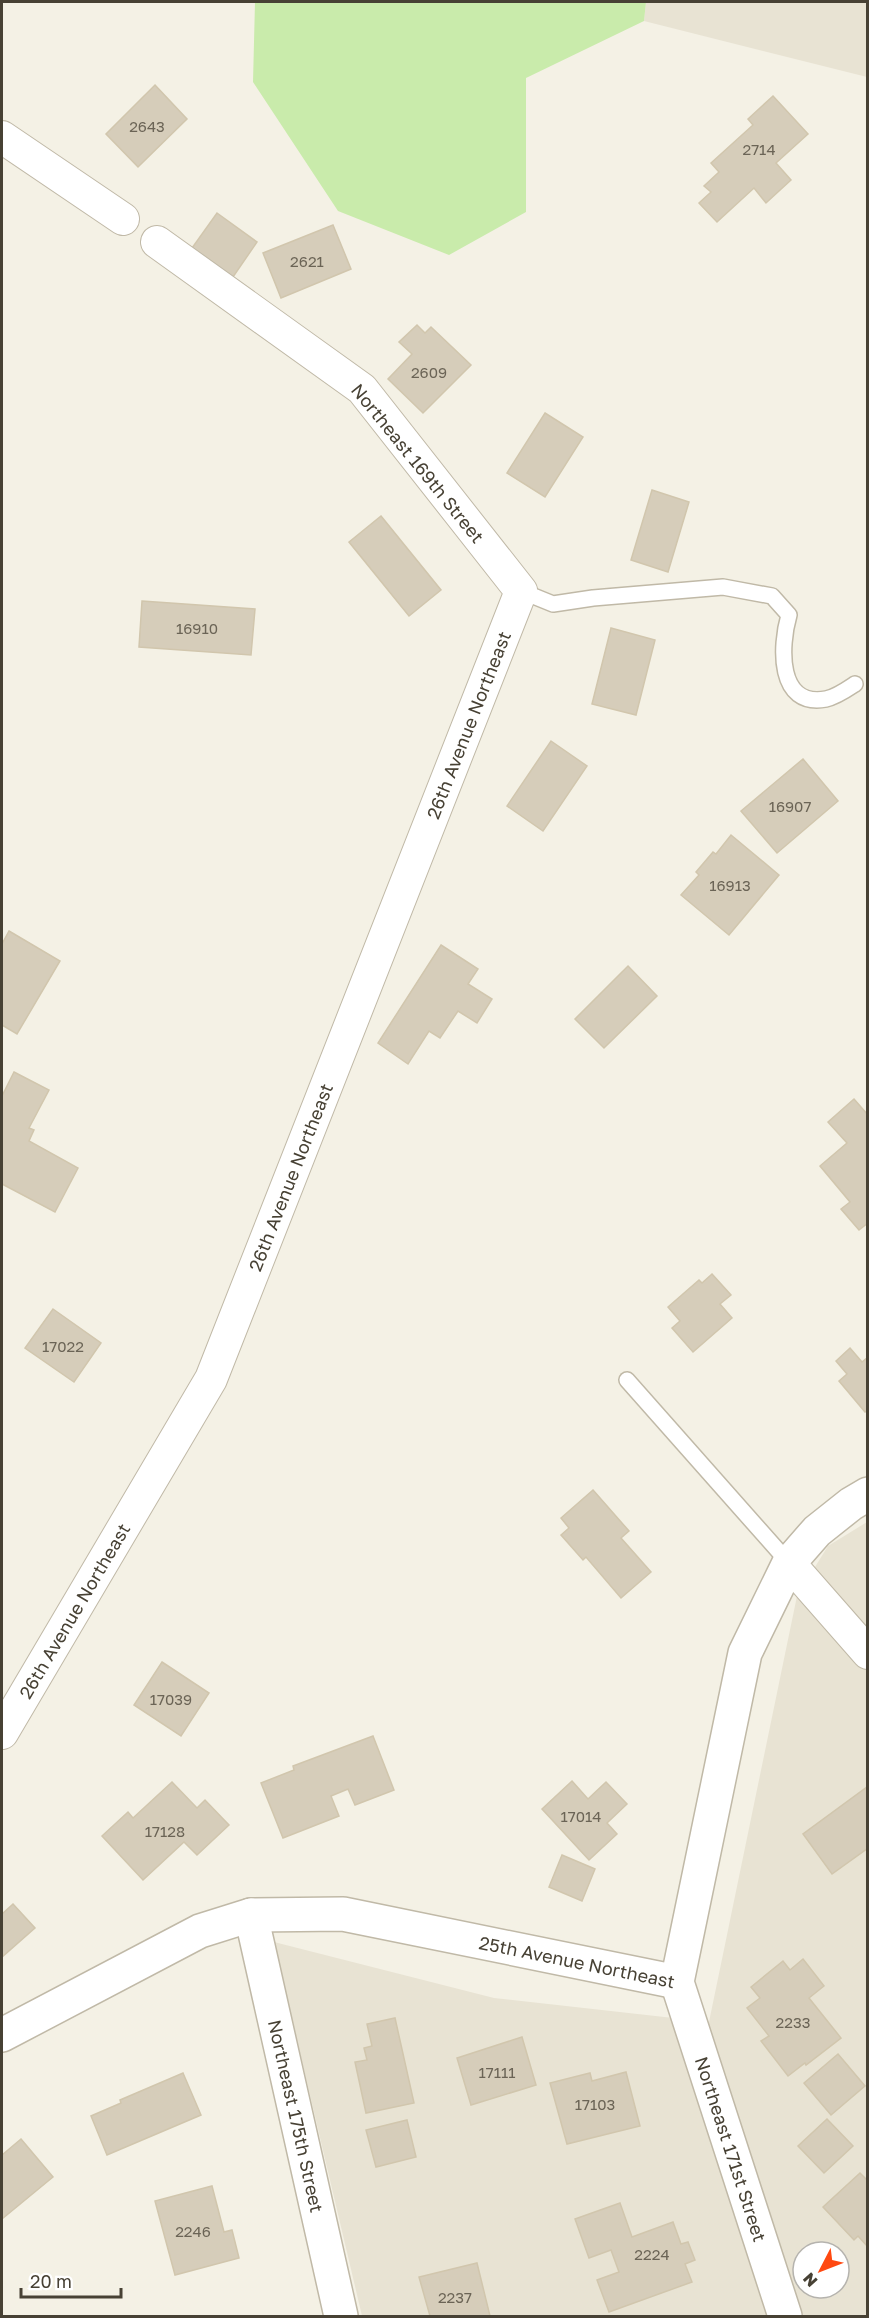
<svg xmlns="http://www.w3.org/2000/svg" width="869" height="2318" font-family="'Golos Text',sans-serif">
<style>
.residential{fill:#e8e3d3;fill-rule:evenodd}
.green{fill:#c9ebab}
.building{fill:#d6cdba;stroke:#d1c6ad;stroke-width:1.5}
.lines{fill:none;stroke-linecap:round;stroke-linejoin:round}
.service-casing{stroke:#c0b9a7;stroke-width:18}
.minor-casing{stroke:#c0b9a7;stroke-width:34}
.tertiary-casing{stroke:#c0b9a7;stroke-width:36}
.service{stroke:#fff;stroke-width:15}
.minor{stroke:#fff;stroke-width:32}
.tertiary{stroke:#fff;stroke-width:33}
.labels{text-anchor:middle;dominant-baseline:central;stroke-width:6;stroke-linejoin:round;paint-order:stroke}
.number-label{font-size:15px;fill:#6b6456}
.street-label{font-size:18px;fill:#474134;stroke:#fff}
</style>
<rect width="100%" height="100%" fill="#f4f1e5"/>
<g class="residential">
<path d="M646 2H867V77L644 21Z"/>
<path d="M867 1522V2316H362L274 1942 494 1998 709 2022 797 1596 828 1546ZM803 2252H839V2288H803Z"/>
</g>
<path class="green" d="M255 2H646L644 21 526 78V212L449 255 338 211 253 82Z"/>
<g class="building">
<path d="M155 85 187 119 138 167 106 134Z"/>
<path d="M773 96 808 134 776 163 791 180 766 203 754 188 717 222 699 203 711 192 704 186 719 172 711 163 753 125 748 119Z"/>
<path d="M217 213 257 242 233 277 192 248Z"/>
<path d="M333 225 351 269 281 298 263 253Z"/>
<path d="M417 325 425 333 431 327 471 365 423 413 388 379 412 354 399 342Z"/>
<path d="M545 413 583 437 545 497 507 473Z"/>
<path d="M652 490 689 502 668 572 631 560Z"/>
<path d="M381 516 441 590 409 616 349 542Z"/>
<path d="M142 601 255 609 251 655 139 647Z"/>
<path d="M611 628 655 640 636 715 592 704Z"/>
<path d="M551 741 587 766 543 831 507 806Z"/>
<path d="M803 759 838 801 777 853 741 811Z"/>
<path d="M731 835 779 875 729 935 681 895 699 875 696 872 713 852 716 854Z"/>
<path d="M9 931 60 961 17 1034 2 1025V944Z"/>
<path d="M441 945 478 969 468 984 492 999 477 1023 458 1011 440 1038 429 1031 408 1064 378 1043Z"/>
<path d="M628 966 657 996 604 1048 575 1019Z"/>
<path d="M14 1072 49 1090 29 1128 34 1130 29 1141 78 1168 55 1212 2 1184V1096Z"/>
<path d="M854 1099 868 1115V1223L859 1230 841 1209 850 1202 820 1166 847 1143 828 1122Z"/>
<path d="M712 1274 731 1295 720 1304 732 1318 693 1352 672 1328 680 1321 668 1307 699 1280 702 1283Z"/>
<path d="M53 1309 101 1343 74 1382 25 1348Z"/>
<path d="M850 1348 862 1362 868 1357V1410L865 1412 839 1381 847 1374 836 1361Z"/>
<path d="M593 1490 629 1531 621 1538 651 1572 621 1598 586 1557 583 1560 561 1535 569 1528 561 1518Z"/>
<path d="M162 1662 209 1693 181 1736 134 1705Z"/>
<path d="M373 1736 394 1790 355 1805 348 1789 331 1796 339 1816 283 1838 261 1783 294 1770 293 1766Z"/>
<path d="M572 1781 588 1799 606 1782 627 1804 607 1823 617 1834 589 1860 542 1809Z"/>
<path d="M172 1782 197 1808 205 1800 229 1825 197 1855 184 1842 143 1880 102 1836 128 1812 133 1818Z"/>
<path d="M867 1787 868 1848 832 1874 803 1834Z"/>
<path d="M562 1855 595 1869 582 1901 549 1887Z"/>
<path d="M13 1904 35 1928 2 1957V1914Z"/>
<path d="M803 1959 824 1986 809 1998 841 2038 806 2065 805 2063 788 2076 761 2041 769 2036 747 2008 760 1998 751 1987 783 1961 790 1970Z"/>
<path d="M395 2018 414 2103 366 2113 355 2062 367 2060 364 2048 372 2046 367 2024Z"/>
<path d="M522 2037 536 2085 471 2105 457 2058Z"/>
<path d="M838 2054 865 2086 831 2115 804 2083Z"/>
<path d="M626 2072 640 2126 567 2144 550 2083 590 2073 592 2081Z"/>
<path d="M183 2073 201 2115 107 2155 91 2116 121 2103 120 2100Z"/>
<path d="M827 2119 853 2146 824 2173 798 2146Z"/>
<path d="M407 2120 416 2157 376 2167 366 2130Z"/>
<path d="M21 2139 53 2177 2 2219V2155Z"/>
<path d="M860 2173 868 2181V2247L858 2236 854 2240 823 2207Z"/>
<path d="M212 2186 224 2232 232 2230 239 2258 175 2275 155 2201Z"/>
<path d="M620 2203 632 2237 673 2222 681 2244 688 2242 695 2260 685 2264 692 2282 609 2312 597 2280 619 2272 611 2250 589 2258 575 2219Z"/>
<path d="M477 2263 490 2316H430L419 2277Z"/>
</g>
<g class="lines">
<g class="service-casing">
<g id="service">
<path d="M521 591 553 604 593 598 723 587 772 596 789 615C780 646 777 708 826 699 836 697 846 690 855 684"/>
<path d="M627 1380 789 1563"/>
</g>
</g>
<g class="minor-casing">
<g id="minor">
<path d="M2 137 123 219"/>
<path d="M789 1563 868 1653"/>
<path id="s1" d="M2 1733 211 1379 521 591 362 389 157 242"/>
</g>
</g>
<g class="tertiary-casing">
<g id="tertiary">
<path id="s2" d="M251 1915 341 2316"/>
<path id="s3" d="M2 2035 200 1931 251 1915 343 1914 677 1982"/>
<path d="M785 2316 677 1982 745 1653 789 1563 817 1531 851 1504 868 1494"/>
</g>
</g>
<use href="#service" class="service"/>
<use href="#minor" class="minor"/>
<use href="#tertiary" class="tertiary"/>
</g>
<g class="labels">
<g class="number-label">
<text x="147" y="126">2643</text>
<text x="759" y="149">2714</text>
<text x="307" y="261">2621</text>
<text x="429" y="372">2609</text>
<text x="197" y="628">16910</text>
<text x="790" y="806">16907</text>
<text x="730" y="885">16913</text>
<text x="63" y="1346">17022</text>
<text x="171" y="1699">17039</text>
<text x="581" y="1816">17014</text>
<text x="165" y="1831">17128</text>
<text x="793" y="2022">2233</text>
<text x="497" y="2072">17111</text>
<text x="595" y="2104">17103</text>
<text x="193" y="2231">2246</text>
<text x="652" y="2254">2224</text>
<text x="455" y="2297">2237</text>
</g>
<g class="street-label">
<text transform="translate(418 463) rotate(51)">Northeast 169th Street</text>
<text stroke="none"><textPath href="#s1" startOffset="1114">26th Avenue Northeast</textPath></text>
<text stroke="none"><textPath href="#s1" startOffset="628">26th Avenue Northeast</textPath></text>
<text stroke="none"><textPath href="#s1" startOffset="142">26th Avenue Northeast</textPath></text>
<text stroke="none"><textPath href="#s3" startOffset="608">25th Avenue Northeast</textPath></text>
<text stroke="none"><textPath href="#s2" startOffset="206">Northeast 175th Street</textPath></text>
<text transform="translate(731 2149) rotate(72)">Northeast 171st Street</text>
</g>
</g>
<rect width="869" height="2318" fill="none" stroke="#474134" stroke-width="6"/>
<g transform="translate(821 2270) rotate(228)"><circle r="28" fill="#ffffff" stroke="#b5b3ae" stroke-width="1.5"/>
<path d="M0-4.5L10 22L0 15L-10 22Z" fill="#ff4911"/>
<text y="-9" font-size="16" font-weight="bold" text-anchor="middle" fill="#474134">N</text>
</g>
<path d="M21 2288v9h100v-9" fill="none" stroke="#474134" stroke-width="3"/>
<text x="30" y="2288" font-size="18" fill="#474134" stroke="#ffffff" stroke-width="4.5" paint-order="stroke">20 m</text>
</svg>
